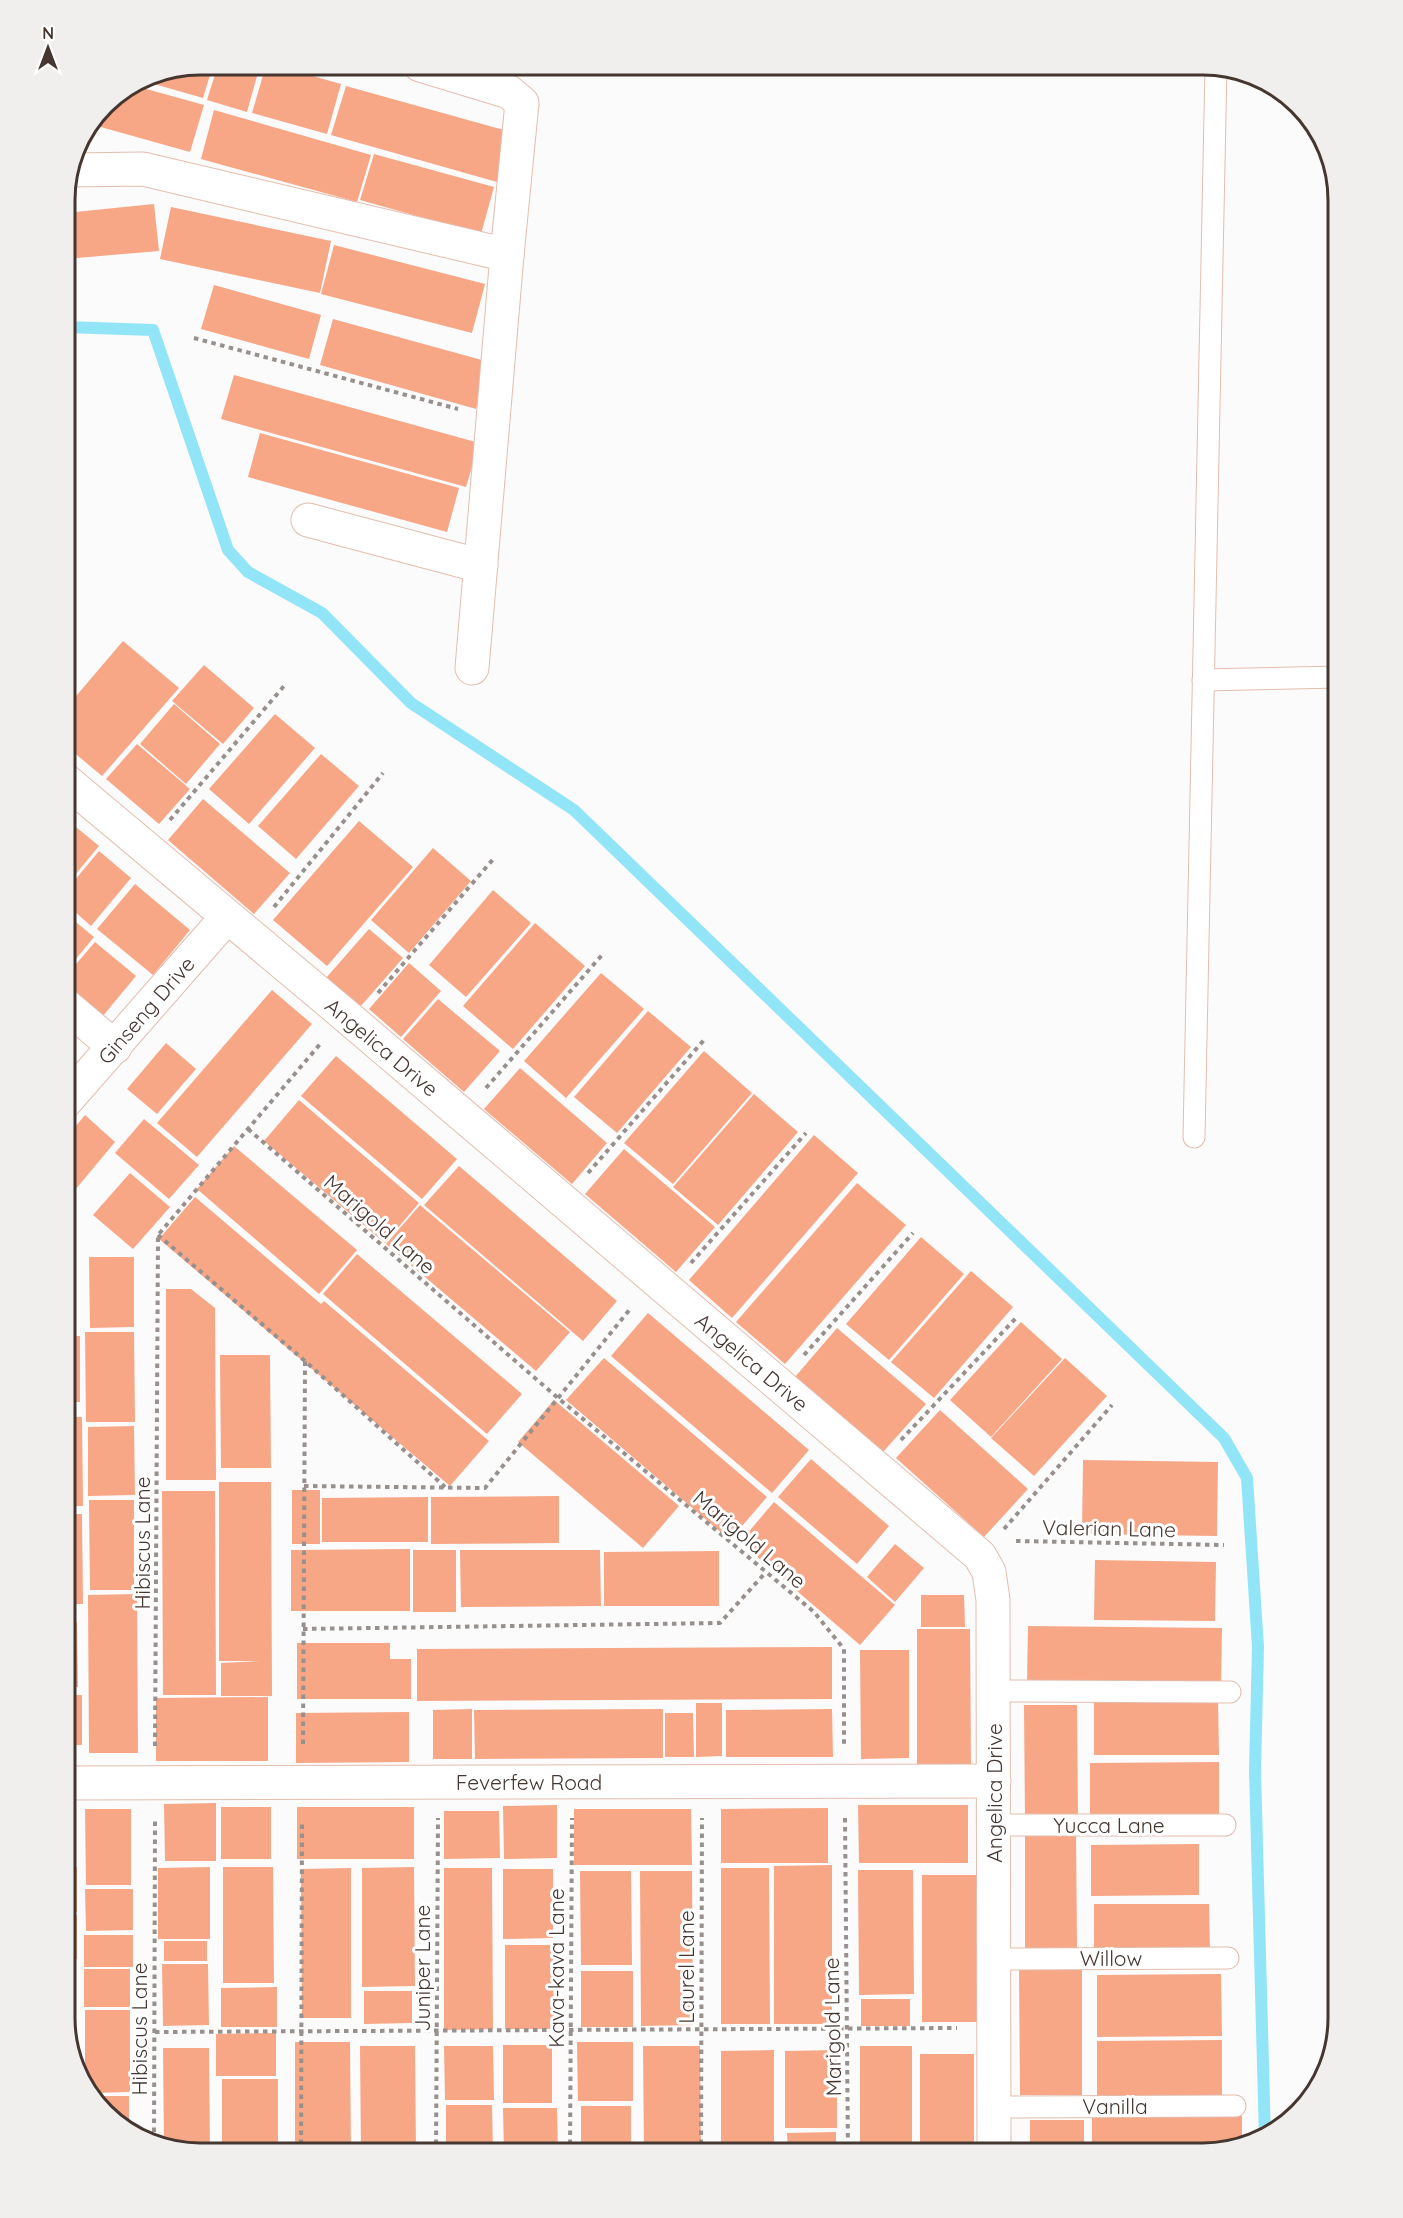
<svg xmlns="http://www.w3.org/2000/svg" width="1403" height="2218" font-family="Quicksand,sans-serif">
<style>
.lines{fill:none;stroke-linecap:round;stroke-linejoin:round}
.stream{stroke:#92e5f7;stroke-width:12}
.building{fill:#f7a686}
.service-casing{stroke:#e4bdae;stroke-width:23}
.minor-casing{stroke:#e4bdae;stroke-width:35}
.path{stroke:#98908d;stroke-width:4;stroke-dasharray:4.5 4.5;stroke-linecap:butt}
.service{stroke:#fff;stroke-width:21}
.minor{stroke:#fff;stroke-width:33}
.labels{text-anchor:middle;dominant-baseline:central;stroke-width:6;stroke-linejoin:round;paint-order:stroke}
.street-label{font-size:21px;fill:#453630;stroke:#fff}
.rim{fill:none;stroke:#453630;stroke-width:3}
</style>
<rect width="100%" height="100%" fill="#fbfbfb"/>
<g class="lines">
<path class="stream" d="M65 327 153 330 228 550 248 572 322 613 411 703 574 810 1224 1438 1247 1478 1258 1647 1255 1771 1265 2138"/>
</g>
<g class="building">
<path d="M200 65H213L203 98 140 80 149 75Z"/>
<path d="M218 65H260L247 112 207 100Z"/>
<path d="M266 65H274L341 84 327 134 252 113Z"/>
<path d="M132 85 204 105 190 152 90 124 105 104Z"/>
<path d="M346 86 511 132 497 182 331 135Z"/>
<path d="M214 110 371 155 357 202 201 159Z"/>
<path d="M374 154 494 187 481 234 360 200Z"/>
<path d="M154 204 159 251 65 259V213Z"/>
<path d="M171 207 331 241 320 293 160 259Z"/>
<path d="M334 245 485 284 472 333 321 294Z"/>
<path d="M214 285 321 315 309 359 201 329Z"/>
<path d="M333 319 489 362 476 409 320 365Z"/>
<path d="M234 375 479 443 466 487 221 419Z"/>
<path d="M260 433 459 488 447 532 248 477Z"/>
<path d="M123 641 179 688 102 776 65 745V709Z"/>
<path d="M204 665 254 708 223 744 172 701Z"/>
<path d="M174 704 220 744 186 784 140 744Z"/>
<path d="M275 714 315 748 249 824 209 789Z"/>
<path d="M137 744 190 789 159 824 106 779Z"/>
<path d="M321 754 359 786 296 859 258 826Z"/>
<path d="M203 799 290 873 254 914 168 840Z"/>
<path d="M65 818 99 846 65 887Z"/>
<path d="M359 821 413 867 327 966 273 920Z"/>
<path d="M433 848 471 881 409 953 371 920Z"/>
<path d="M99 851 131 878 91 926 65 903V892Z"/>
<path d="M135 884 190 930 153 975 97 929Z"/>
<path d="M493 890 531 923 466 997 429 965Z"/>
<path d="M65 913 94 937 65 972Z"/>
<path d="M535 923 585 966 513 1049 463 1006Z"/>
<path d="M369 929 403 958 360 1007 326 978Z"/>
<path d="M95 942 136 976 102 1017 65 986V977Z"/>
<path d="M409 963 441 991 401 1037 369 1009Z"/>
<path d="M601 973 644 1009 566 1098 524 1061Z"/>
<path d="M272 990 312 1024 197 1157 157 1123Z"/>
<path d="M438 999 500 1051 464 1092 403 1039Z"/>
<path d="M648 1011 691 1047 617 1133 574 1097Z"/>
<path d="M166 1043 196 1069 157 1114 127 1089Z"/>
<path d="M704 1051 752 1093 673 1184 624 1143Z"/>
<path d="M336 1056 457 1159 422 1199 301 1096Z"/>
<path d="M520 1068 607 1143 572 1184 484 1109Z"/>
<path d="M754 1094 798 1132 718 1225 673 1187Z"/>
<path d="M299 1100 419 1203 385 1243 264 1141Z"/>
<path d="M85 1115 115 1142 75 1190 65 1182V1139Z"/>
<path d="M144 1119 199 1165 169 1199 115 1153Z"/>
<path d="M814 1135 858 1173 732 1318 689 1280Z"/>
<path d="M234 1146 357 1250 319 1294 197 1189Z"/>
<path d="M624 1149 715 1227 676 1272 585 1194Z"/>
<path d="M459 1166 617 1301 583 1341 424 1205Z"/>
<path d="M130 1173 170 1207 133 1249 93 1215Z"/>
<path d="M857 1183 906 1225 785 1364 736 1322Z"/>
<path d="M195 1197 321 1304 324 1301 489 1441 450 1486 159 1239Z"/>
<path d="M420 1205 570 1332 536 1371 386 1244Z"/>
<path d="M921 1237 964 1274 889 1360 846 1324Z"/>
<path d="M357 1254 522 1394 487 1434 323 1294Z"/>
<path d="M89 1257H134V1327L90 1328Z"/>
<path d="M971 1271 1013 1307 934 1398 891 1362Z"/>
<path d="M166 1289H191L215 1308 216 1480H166Z"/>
<path d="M648 1313 809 1450 772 1493 611 1356Z"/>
<path d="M1021 1322 1062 1359 991 1437 950 1400Z"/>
<path d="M837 1328 926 1404 883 1452 795 1377Z"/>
<path d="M85 1332H134L135 1422H86Z"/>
<rect x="65" y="1336" width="15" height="66"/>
<path d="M220 1355H270L271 1468H221Z"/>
<path d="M604 1358 767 1497 730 1540 566 1400Z"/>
<path d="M1065 1358 1107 1396 1034 1476 991 1438Z"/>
<path d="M554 1400 679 1506 643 1548 518 1442Z"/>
<path d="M940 1410 1028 1489 984 1537 896 1458Z"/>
<path d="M65 1417H82L83 1506H65Z"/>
<path d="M134 1426 135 1495 88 1496V1427Z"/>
<path d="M811 1459 889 1526 857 1564 778 1497Z"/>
<path d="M1083 1460 1218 1462 1217 1536 1082 1534Z"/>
<path d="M219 1482H271L272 1696H221V1663L261 1661H219Z"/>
<rect x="292" y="1490" width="28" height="54"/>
<path d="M162 1491H215L216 1695H163Z"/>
<path d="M559 1496V1543L431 1544V1497Z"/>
<path d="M428 1497V1542H322V1498Z"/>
<path d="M89 1500H134V1590H90Z"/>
<path d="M774 1502 895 1605 860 1645 740 1542Z"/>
<path d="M65 1514H82L83 1604H65Z"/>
<path d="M895 1544 924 1568 895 1602 867 1577Z"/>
<path d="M410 1549V1611H291V1550Z"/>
<rect x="413" y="1550" width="43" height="62"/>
<path d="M460 1550H600L601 1606 461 1607Z"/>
<path d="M719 1551V1606H604V1552Z"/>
<path d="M1095 1560 1216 1562 1215 1621 1094 1620Z"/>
<path d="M137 1594 138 1753H89L88 1595Z"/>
<path d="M921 1595H964L965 1627H921Z"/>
<path d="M77 1622 78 1687H65V1623Z"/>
<path d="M1028 1626 1222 1628 1221 1685 1027 1683Z"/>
<path d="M917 1629H970L971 1764H917Z"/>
<path d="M297 1643H390V1659H411V1699H297Z"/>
<path d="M832 1647V1699L417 1701V1649Z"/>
<path d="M860 1650H909V1758L861 1759Z"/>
<rect x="65" y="1695" width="17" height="50"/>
<path d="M268 1697V1761H156V1698Z"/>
<path d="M1094 1699H1218L1219 1755H1094Z"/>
<path d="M696 1703H722V1756L696 1757Z"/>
<path d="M1024 1705H1077L1078 1818 1025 1819Z"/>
<path d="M472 1709V1759H433V1710Z"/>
<path d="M663 1709V1758L475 1759 474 1710Z"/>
<path d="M832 1709 833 1757H726V1710Z"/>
<path d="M409 1712V1762L296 1763V1713Z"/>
<path d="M665 1713H693L694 1757H665Z"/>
<path d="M1219 1762V1814L1090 1815V1763Z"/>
<path d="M216 1803V1861H165L164 1804Z"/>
<path d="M557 1805V1858L504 1859 503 1806Z"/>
<path d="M858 1805H968V1863H859Z"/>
<rect x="221" y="1807" width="50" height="52"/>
<rect x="297" y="1807" width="117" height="52"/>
<path d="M828 1808V1863H721V1809Z"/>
<path d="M65 1809H75L76 1865H65Z"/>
<path d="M85 1809H131V1885H86Z"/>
<path d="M574 1809H691L692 1865H574Z"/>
<path d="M444 1811H499L500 1858 444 1859Z"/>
<path d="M1025 1833H1076L1077 1949H1025Z"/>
<path d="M1199 1844V1895L1091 1896V1845Z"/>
<path d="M832 1865V2024H774V1866Z"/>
<rect x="65" y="1867" width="12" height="45"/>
<path d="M210 1867V1939H158V1868Z"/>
<path d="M223 1867H273L274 1983H223Z"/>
<path d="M414 1867 415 1986 362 1987V1868Z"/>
<path d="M351 1868V2018H302L301 1869Z"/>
<path d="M444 1868H492L493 2029 444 2030Z"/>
<path d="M721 1868H769L770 2024H721Z"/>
<path d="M503 1869H553V1938L503 1939Z"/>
<path d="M858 1870H913L914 1994 859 1995Z"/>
<path d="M580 1871H631L632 1965H581Z"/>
<path d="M640 1871H692L693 2025 641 2026Z"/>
<path d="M922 1875H976L977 2022H922Z"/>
<path d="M85 1889H133V1930L86 1931Z"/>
<path d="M1094 1904H1209L1210 1952 1094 1953Z"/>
<rect x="65" y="1915" width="12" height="44"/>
<rect x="84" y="1935" width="49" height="32"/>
<rect x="164" y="1941" width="43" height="20"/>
<path d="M505 1945H553L554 2029H505Z"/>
<path d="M162 1964H208L209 2025 163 2026Z"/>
<path d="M1019 1968H1082V2095H1020Z"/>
<rect x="84" y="1969" width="46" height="38"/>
<path d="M75 1971V2012H65V1972Z"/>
<rect x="581" y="1971" width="52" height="56"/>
<path d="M1221 1974 1222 2036 1097 2037V1975Z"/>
<path d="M277 1987V2027H221V1988Z"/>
<path d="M364 1991H412V2023L364 2024Z"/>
<rect x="861" y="1999" width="49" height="27"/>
<path d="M85 2010H130V2092L92 2093 85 2085Z"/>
<path d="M65 2020H76V2055H73Z"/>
<path d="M276 2033V2076H216V2034Z"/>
<path d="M1222 2040V2096L1097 2097V2041Z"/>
<path d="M295 2042H350L351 2153H295Z"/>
<path d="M577 2042H633V2101H578Z"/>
<rect x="503" y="2045" width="49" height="58"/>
<path d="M360 2046H415L416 2153H361Z"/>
<path d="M444 2046H493L494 2100H445Z"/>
<path d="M643 2046H700L701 2153H644Z"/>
<rect x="860" y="2046" width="52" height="107"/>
<path d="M163 2048H209L210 2153H192L164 2144Z"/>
<path d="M774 2050V2153H721V2051Z"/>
<path d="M837 2050V2128H785V2051Z"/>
<rect x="920" y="2054" width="54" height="99"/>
<rect x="222" y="2079" width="56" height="74"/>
<path d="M95 2096H129V2132L125 2131Z"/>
<path d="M446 2105H492L493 2153H446Z"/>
<rect x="581" y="2106" width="50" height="47"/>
<path d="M503 2108H557L558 2153H504Z"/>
<path d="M1092 2116H1242V2144L1203 2154 1092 2153Z"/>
<rect x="1030" y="2120" width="54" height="33"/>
<path d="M836 2132V2153H788L787 2133Z"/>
</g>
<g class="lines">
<g class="service-casing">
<g id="service">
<path d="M1203 680 1338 677"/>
<path d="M1194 1137 1216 66"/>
<path d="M993 1691 1230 1692"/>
<path d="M994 1825H1225"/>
<path d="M994 1959 1228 1958"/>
<path d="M994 2107 1235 2106"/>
</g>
</g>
<g class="minor-casing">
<g id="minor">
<path d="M420 65 509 92 522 103 507 255 472 668"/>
<path d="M70 170 143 169 507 255"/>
<path d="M308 520 481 566"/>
<path d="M65 780 345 1015 980 1556 989 1572 993 1600 994 2153"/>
<path d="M65 1005 115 1047"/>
<path d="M65 1102 227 917"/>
<path d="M65 1783 994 1781"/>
</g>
</g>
<g class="path">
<path d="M194 338 458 409"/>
<path d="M170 820 284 686"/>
<path d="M274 907 383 773"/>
<path d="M378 993 495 857"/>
<path d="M486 1088 602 955"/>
<path d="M248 1129 558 1398 814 1612 844 1649V1744"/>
<path d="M588 1173 704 1040"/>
<path d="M158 1235 305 1361 445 1487"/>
<path d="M691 1263 806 1133"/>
<path d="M804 1355 913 1233"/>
<path d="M901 1440 1016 1318"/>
<path d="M304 1486 485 1488 631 1308"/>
<path d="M1004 1529 1112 1405"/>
<path d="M1016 1541 1224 1545"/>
<path d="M303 1629 720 1623 766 1572"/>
<path d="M303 1744 305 1361"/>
<path d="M155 1746 158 1235 321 1043"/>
<path d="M845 1818 848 2153"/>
<path d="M155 2032 957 2028"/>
<path d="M154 2141 155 1820"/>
<path d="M301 2153 302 1821"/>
<path d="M436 2153 438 1818"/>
<path d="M570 2153 572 1818"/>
<path d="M701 2153 702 1818"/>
</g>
<use href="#service" class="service"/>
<use href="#minor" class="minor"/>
</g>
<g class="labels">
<g class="street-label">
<text transform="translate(146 1010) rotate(-49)">Ginseng Drive</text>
<text transform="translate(382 1047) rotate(40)">Angelica Drive</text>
<text transform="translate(380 1224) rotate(41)">Marigold Lane</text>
<text transform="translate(752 1362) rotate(40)">Angelica Drive</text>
<text transform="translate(1109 1528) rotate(1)">Valerian Lane</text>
<text transform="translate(750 1539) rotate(40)">Marigold Lane</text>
<text transform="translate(142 1543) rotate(-90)">Hibiscus Lane</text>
<text x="529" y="1782">Feverfew Road</text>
<text transform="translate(994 1793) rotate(-90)">Angelica Drive</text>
<text x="1109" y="1825">Yucca Lane</text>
<text x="1111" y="1958">Willow</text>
<text transform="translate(686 1967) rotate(-90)">Laurel Lane</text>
<text transform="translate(422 1968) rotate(-90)">Juniper Lane</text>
<text transform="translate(556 1968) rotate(-90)">Kava-kava Lane</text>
<text transform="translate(832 2027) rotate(-91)">Marigold Lane</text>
<text transform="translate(139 2029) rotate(-90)">Hibiscus Lane</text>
<text x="1115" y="2106">Vanilla</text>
</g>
</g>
<path d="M0 0H1403V2218H0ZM200 75H1203A125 125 0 0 1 1328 200V2018A125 125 0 0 1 1203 2143H200A125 125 0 0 1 75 2018V200A125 125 0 0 1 200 75Z" fill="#f0efee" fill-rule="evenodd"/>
<path class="rim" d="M200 75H1203A125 125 0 0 1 1328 200V2018A125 125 0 0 1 1203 2143H200A125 125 0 0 1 75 2018V200A125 125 0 0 1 200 75Z"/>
<g transform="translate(48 48)" stroke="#ffffff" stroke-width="4.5" paint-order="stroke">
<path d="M0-4.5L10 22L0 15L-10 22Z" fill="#453630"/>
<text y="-9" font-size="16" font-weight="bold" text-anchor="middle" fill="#453630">N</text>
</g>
</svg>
